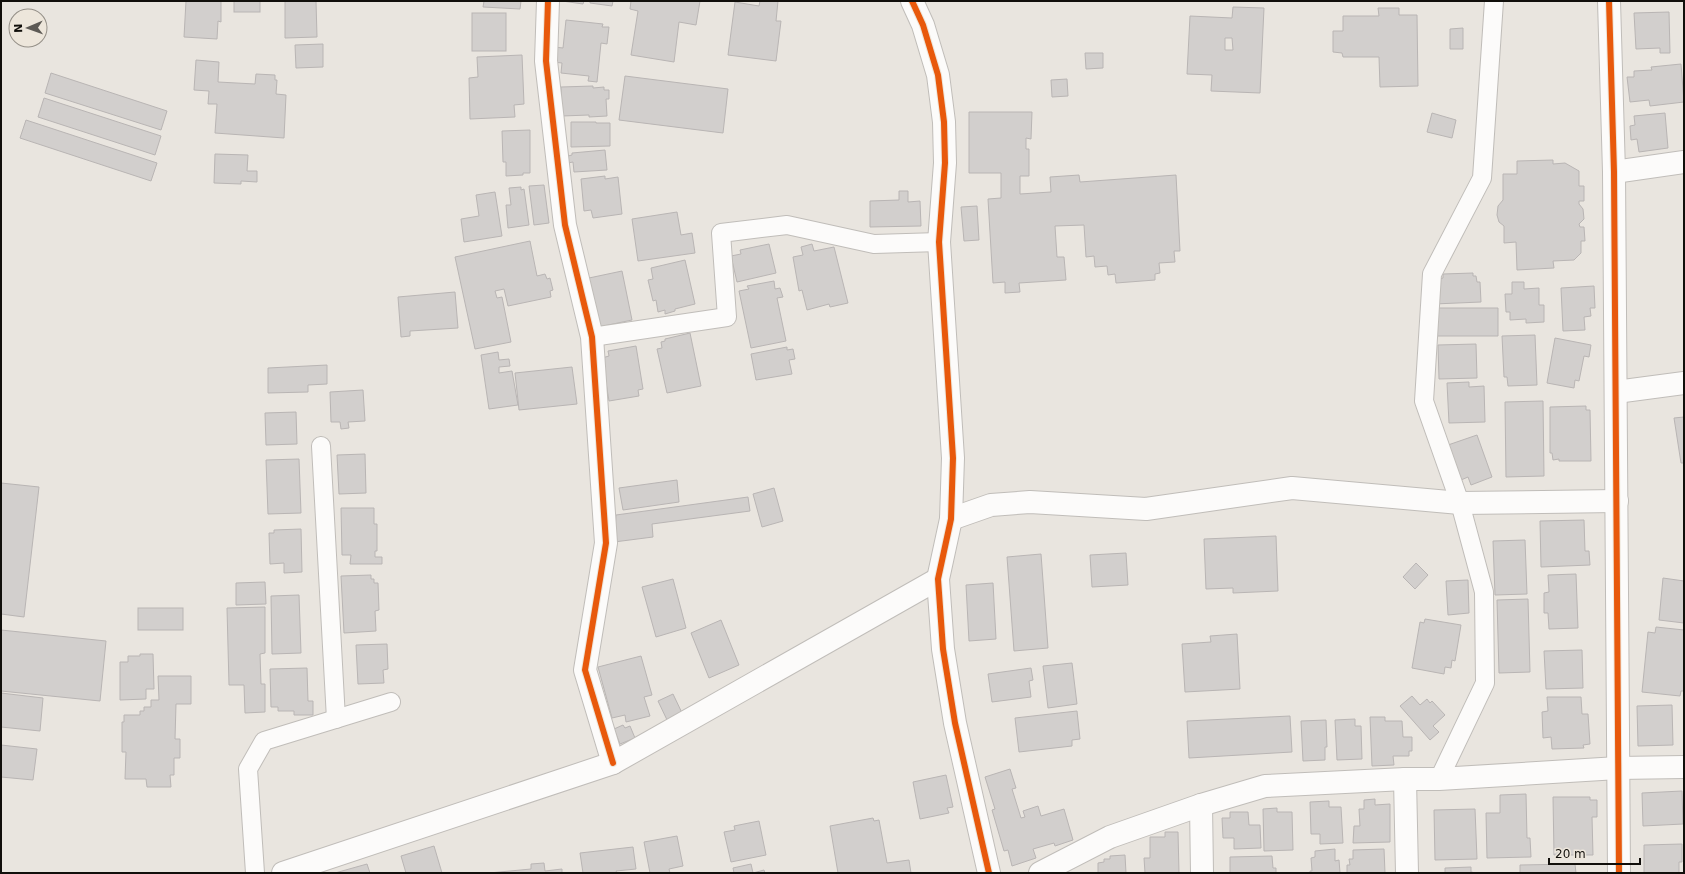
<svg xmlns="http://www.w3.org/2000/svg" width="1685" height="874" font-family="'DejaVu Sans',sans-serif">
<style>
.building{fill:#d2cfcd;stroke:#b9b5b4;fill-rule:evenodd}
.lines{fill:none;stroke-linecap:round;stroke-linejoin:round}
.lane-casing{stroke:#c0bdb9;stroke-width:20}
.street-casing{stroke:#c0bdb9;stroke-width:24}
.lane{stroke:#fcfbfa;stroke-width:18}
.street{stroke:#fcfbfa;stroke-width:22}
.cycleway-casing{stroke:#ede6db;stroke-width:8}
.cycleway{stroke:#e8590c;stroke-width:6}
</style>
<rect width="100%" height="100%" fill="#e9e5df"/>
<g class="building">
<path d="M186 1H221V22L218 21 217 39 184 37Z"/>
<rect x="234" y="1" width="26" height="11"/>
<path d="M285 1H316L317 37 285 38Z"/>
<path d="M484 1H521L520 9 483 7Z"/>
<path d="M562 1H584L583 4Z"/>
<path d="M590 1H613L612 6 590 3Z"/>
<path d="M631 1H700L696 25 679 22 674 62 631 55 638 11 630 9Z"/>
<path d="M760 1H778L776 21H781L776 61 728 55 735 2 759 6Z"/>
<path d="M1233 7 1264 8 1260 93 1211 91 1212 75 1187 74 1190 16 1232 18ZM1225 38H1232L1233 50H1225Z"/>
<path d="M1378 8H1399V15H1417L1418 86 1380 87 1379 57H1343L1342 53 1333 52V31H1343V16H1379Z"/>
<path d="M1669 12 1670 53H1660V48L1636 49 1634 13Z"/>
<rect x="472" y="13" width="34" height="38"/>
<path d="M566 20 603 24 602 27H609L607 44 601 43 597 82 588 81 589 76 561 73 562 63 553 62 554 47 563 48Z"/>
<path d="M1463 28V49H1450V29Z"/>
<path d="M323 44V67L296 68 295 45Z"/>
<path d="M1085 53H1103V68L1086 69Z"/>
<path d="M522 55 524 104 514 105 515 117 470 119 469 78 478 77 477 57Z"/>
<path d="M196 60 219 62 218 82 255 84 256 74 275 75V80H277L276 94 286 95 284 138 215 133 217 104H208L209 91 194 90Z"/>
<path d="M1681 64 1684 102 1650 106 1649 100 1630 102 1627 77H1634V71L1652 70 1651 67Z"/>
<path d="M51 73 167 111 161 130 45 93Z"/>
<path d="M625 76 728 89 723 133 619 120Z"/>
<path d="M1067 79 1068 96 1052 97 1051 80Z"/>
<path d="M593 86V88L604 87V90H609V99H606L607 116 589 117V115L562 116 561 87Z"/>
<path d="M44 98 161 136 155 155 38 117Z"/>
<path d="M969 112H1032L1031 139 1026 138V149H1029V176H1020V194L1051 192 1050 177 1079 175 1080 182 1176 175 1180 251H1174L1175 262 1159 263 1160 273 1155 274V280L1116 283 1115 274 1108 275 1107 266 1095 267 1094 256 1086 257 1084 225 1055 226 1057 257H1064L1066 280 1019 283 1020 292 1005 293V282L993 283 988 199 1001 198V173H969Z"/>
<path d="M1432 113 1456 120 1452 138 1427 132Z"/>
<path d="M1665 113 1668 148 1639 152 1637 139 1631 140 1630 126 1635 125 1634 116Z"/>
<path d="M26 120 157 163 151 181 20 138Z"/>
<path d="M571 122H596V123H610V146L571 147Z"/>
<path d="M530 130V173H523V175L506 176V162H503L502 131Z"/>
<path d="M605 150 607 170 574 172 573 162 568 163V156L572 155V153Z"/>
<path d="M215 154 248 155 247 171H257V182L241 181V184L214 183Z"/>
<path d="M1553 160V164L1565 163 1579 171V186H1584V201H1579V204L1583 209 1584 219 1579 224 1580 227H1584L1585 241H1581V253L1574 260 1553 261 1554 268 1517 270 1516 242 1504 243V226L1499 222 1497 215 1498 206 1503 200V174H1517V161Z"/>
<path d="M605 176V179L618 177 622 214 593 218 591 210 584 211 581 179Z"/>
<path d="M544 185 549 223 534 225 529 186Z"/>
<path d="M521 187V190L524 189 529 225 508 228 506 205H511L509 188Z"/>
<path d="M899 191H908V202L920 201 921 226 870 227V201L899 200Z"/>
<path d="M495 192 502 236 464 242 461 219 479 216 476 195Z"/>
<path d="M977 206 979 240 964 241 961 207Z"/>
<path d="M677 212 681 235 692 233 695 253 638 261 632 219Z"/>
<path d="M530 241 537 276 545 274 547 279 550 278 553 290 550 291 551 297 508 306 504 289 495 291 497 298 502 297 511 342 475 349 455 257Z"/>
<path d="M769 244 776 273 737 282 731 256 741 254 740 250Z"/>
<path d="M812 244 814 251 834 247 848 303 830 307 829 304 807 310 802 290 799 291 793 257 803 255 801 247Z"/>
<path d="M685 260 695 304 675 309V311L665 314V310L658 312 656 300 653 301 648 280 653 279 651 268Z"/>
<path d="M622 271 632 320 599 327 589 278Z"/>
<path d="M1473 273V276H1476L1477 282H1480L1481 302 1434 304V292L1440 291V279L1443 278V274Z"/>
<path d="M774 281 775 289 780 288 783 297 777 298 786 341 751 348 739 291 749 289 747 286Z"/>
<path d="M1512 282H1524V289L1539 288V305H1544V322L1526 323V319L1510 320V312H1506L1505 294H1512Z"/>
<path d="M1594 286 1595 308H1590L1591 316 1584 317 1585 330 1563 331 1561 288Z"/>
<path d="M455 292 458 328 410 331V336L401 337 398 297Z"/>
<path d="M1437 308H1498V336H1436Z"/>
<path d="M690 333 701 386 667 393 657 349 662 348 661 342 665 341V339Z"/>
<path d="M1535 335 1537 385 1508 386 1507 377H1504L1502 336Z"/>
<path d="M1555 338 1591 345 1589 357 1584 356 1579 381 1575 380 1574 388 1547 383Z"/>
<path d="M1476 344 1477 378 1439 379 1438 345Z"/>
<path d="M636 346 643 389 638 390 639 396 609 401 602 358 609 356 608 351Z"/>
<path d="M787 347V350L793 349 795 359 789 360 792 374 756 380 751 354Z"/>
<path d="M498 352 499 360 509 359 510 366 499 367V373L512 371 518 405 489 409 481 355Z"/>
<path d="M327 365V384L308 385V392L268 393V368Z"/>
<path d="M572 367 577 404 519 410 515 373Z"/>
<path d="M1469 382V387L1484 386 1485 422 1449 423 1447 383Z"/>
<path d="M363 390 365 421 348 422 349 428 341 429 340 422H331L330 392Z"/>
<path d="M1543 401 1544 476 1506 477 1505 402Z"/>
<path d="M1586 406V410H1590L1591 461H1559V459L1553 460 1552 453H1550V407Z"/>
<path d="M296 412 297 444 266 445 265 413Z"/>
<path d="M1684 417V463H1681L1674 418Z"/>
<path d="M1477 435 1492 477 1471 485 1468 477 1461 480 1448 445Z"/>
<path d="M365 454 366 493 339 494 337 455Z"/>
<path d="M299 459 301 513 268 514 266 460Z"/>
<path d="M677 480 679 502 623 510 619 488Z"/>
<path d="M1 483 39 487 24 617 1 614Z"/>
<path d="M774 488 783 521 762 527 753 494Z"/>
<path d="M748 497 750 511 652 524 653 537 614 542 616 515Z"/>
<path d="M341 508H374V524H377V551H375V557H382V564H350L351 555H342Z"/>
<path d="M1584 520 1585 551H1589L1590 565 1541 567 1540 521Z"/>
<path d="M301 529 302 572 284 573V563L270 564 269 533H274V530Z"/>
<path d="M1276 536 1278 591 1233 593V588L1206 589 1204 539Z"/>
<path d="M1525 540 1527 594 1495 595 1493 541Z"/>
<path d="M1126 553 1128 585 1092 587 1090 555Z"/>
<path d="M1041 554 1048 648 1014 651 1007 557Z"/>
<path d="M1416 563 1428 575 1415 589 1403 577Z"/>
<path d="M1576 574 1578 628 1549 629 1548 613H1544V593L1549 592 1548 575Z"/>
<path d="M371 575V579H374V583H378L379 610 375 611 376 631 344 633 341 576Z"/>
<path d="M1663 578 1684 581V623L1659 620Z"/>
<path d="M673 579 686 628 656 637 642 587Z"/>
<path d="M1468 580 1469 613 1448 615 1446 581Z"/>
<path d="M265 582 266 604 236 605V583Z"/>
<path d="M993 583 996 639 969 641 966 585Z"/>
<path d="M299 595 301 653 272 654 271 596Z"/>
<path d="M1528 599 1530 672 1499 673 1497 600Z"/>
<path d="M265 607V653L260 654 261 684H265V712L245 713 244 685H229L227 608Z"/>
<rect x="138" y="608" width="45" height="22"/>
<path d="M1425 619 1461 625 1455 661 1452 660 1451 668 1445 667 1444 674 1412 668 1420 622 1424 623Z"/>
<path d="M721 620 739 665 709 678 691 633Z"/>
<path d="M1656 627 1684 630V691H1681L1680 696 1642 692 1648 632 1655 633Z"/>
<path d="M1 630 106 641 100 701 1 691Z"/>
<path d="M1237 634 1240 689 1185 692 1182 644 1211 642 1210 636Z"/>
<path d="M387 644 388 669 383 670 384 683 358 684 356 645Z"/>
<path d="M1582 650 1583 688 1546 689 1544 651Z"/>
<path d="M140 654H153L154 689H146V699L120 700V662H128V656H140Z"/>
<path d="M641 656 652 695 644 697 650 716 626 722 625 715 612 718 598 667Z"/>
<path d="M1072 663 1077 704 1048 708 1043 666Z"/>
<path d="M307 668 308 701H313V715H294V711H278V707H271L270 669Z"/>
<path d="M1031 668 1033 680 1029 681 1031 697 992 702 988 674Z"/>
<path d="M158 676H191V704H176L175 739H180V758H174V775H170L171 787H147L146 779H125L126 752H122V722H124V715H140V711H144V707H151V700H159Z"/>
<path d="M1 693 43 698 40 731 1 727Z"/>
<path d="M673 694 683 715 668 722 658 701Z"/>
<path d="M1412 696 1420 705 1427 699 1430 703 1432 701 1445 715 1433 726 1439 732 1430 740 1400 706Z"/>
<path d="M1547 697H1581L1582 714H1588L1590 744 1583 745 1584 748 1552 749 1551 737 1543 738 1542 712 1548 711Z"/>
<path d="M1672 705 1673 745 1638 746 1637 706Z"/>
<path d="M1077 711 1080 739 1072 740V746L1019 752 1015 718Z"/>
<path d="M1290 716 1292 752 1189 758 1187 721Z"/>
<path d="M1370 717H1385V721H1402L1403 737H1412V751H1409V756H1393L1394 765 1372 766Z"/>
<path d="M1355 719V726H1361L1362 759 1337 760 1335 720Z"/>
<path d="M1326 720 1327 747H1325V760L1303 761 1301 721Z"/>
<path d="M623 725 625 728 630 726 635 738 620 744 614 729Z"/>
<path d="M1 745 37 749 33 780 1 777Z"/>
<path d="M1010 769 1016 788 1012 789 1021 818 1025 817 1023 811 1038 806 1041 816 1064 809 1073 840 1055 846 1054 843 1033 849 1036 858 1012 866 1008 850 1004 851 992 810 995 809 985 777Z"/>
<path d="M946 775 953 807 947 808 949 813 920 819 913 782Z"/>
<path d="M1682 791 1683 824 1643 826 1642 793Z"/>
<path d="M1526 794 1527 838H1530L1531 857 1487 858 1486 813H1500V795Z"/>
<path d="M1553 797H1590V800H1597V817H1592L1593 855H1554Z"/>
<path d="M1375 799V805L1390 804V842L1353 843 1354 826H1360L1359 809H1364V800Z"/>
<path d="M1329 801V807H1341L1343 843 1320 844V834H1311L1310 802Z"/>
<path d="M1277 808V812H1292L1293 850 1264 851 1263 809Z"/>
<path d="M1475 809 1477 859 1435 860 1434 810Z"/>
<path d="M1230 812H1248L1249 825H1260L1261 848 1234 849V838H1223L1222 818H1230Z"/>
<path d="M873 818 874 821 879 820 887 863 909 860 911 873H838L830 826Z"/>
<path d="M759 821 766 855 731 862 724 832 735 830 734 826Z"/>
<path d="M1165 832H1178L1179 873H1145L1144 858H1150V837H1165Z"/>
<path d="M677 836 683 866 669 869 670 873H650L644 842Z"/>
<path d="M1682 844V862H1679V873H1644V845Z"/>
<path d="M434 846 442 873H406L401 856Z"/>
<path d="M633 847 636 869 616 871 617 873H583L580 853Z"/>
<path d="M1335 849V861L1339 860 1340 873H1310V871H1312L1311 858 1315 857V851Z"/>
<path d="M1384 849 1385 873H1347V865H1350L1349 859H1353V850Z"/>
<path d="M1125 855 1126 873H1098V863L1104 862V859H1110V856Z"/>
<path d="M1272 856 1273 868H1276V873H1230V857Z"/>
<path d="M544 863 545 871 562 869V873H489L531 869V864Z"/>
<path d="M367 864 370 873H335Z"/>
<path d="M751 864 753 873 764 870 765 873H734L733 868Z"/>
<path d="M1575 864 1576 873H1520V865Z"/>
<path d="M1471 867V872L1476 873H1445V868Z"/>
</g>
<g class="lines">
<g class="lane-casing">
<g id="lane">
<path d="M592 337 727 317 721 233 787 225 874 244 939 242"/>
<path d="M321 446 336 719"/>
<path d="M1439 779 1485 683 1484 592 1460 503 1424 401 1432 274 1482 178 1494 1"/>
<path d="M255 873 248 769 264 741 391 702"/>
</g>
</g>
<g class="street-casing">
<g id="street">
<path d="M548 1 546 61 565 225 592 337 606 543 585 670 613 763"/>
<path d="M912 1 923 25 938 75 944 122 945 163 939 242 953 458 951 519 938 579 943 649 955 723 989 873"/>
<path d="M1609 1 1614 172 1619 873"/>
<path d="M1614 172 1684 162"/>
<path d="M1616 392 1684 383"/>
<path d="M951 519 991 505 1030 502 1146 509 1292 488 1460 503 1617 501"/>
<path d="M1405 779 1407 873"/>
<path d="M1201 805 1202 873"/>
<path d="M283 873 613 763 938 579"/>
<path d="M1040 873 1110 837 1201 805 1265 786 1405 779H1439L1618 768 1684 767"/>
</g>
</g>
<use href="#lane" class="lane"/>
<use href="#street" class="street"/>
<g class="cycleway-casing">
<g id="cycleway">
<path d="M548 1 546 61 565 225 592 337 606 543 585 670 613 763"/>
<path d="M912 1 923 25 938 75 944 122 945 163 939 242 953 458 951 519 938 579 943 649 955 723 989 873"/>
<path d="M1609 1 1614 172 1619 873"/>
</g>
</g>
<use href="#cycleway" class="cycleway"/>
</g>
<rect width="1685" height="874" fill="none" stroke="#110f0b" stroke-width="4"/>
<g transform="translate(28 28) rotate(268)"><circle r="19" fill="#ede6db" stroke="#959088"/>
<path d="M0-3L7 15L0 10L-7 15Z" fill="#5d5a55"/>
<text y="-6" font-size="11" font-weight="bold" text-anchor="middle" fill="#110f0b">N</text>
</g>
<path d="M1549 858v6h91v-6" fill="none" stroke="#110f0b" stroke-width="2"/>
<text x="1555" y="858" font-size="12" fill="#110f0b" stroke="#ede6db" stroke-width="3" paint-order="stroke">20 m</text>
</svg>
